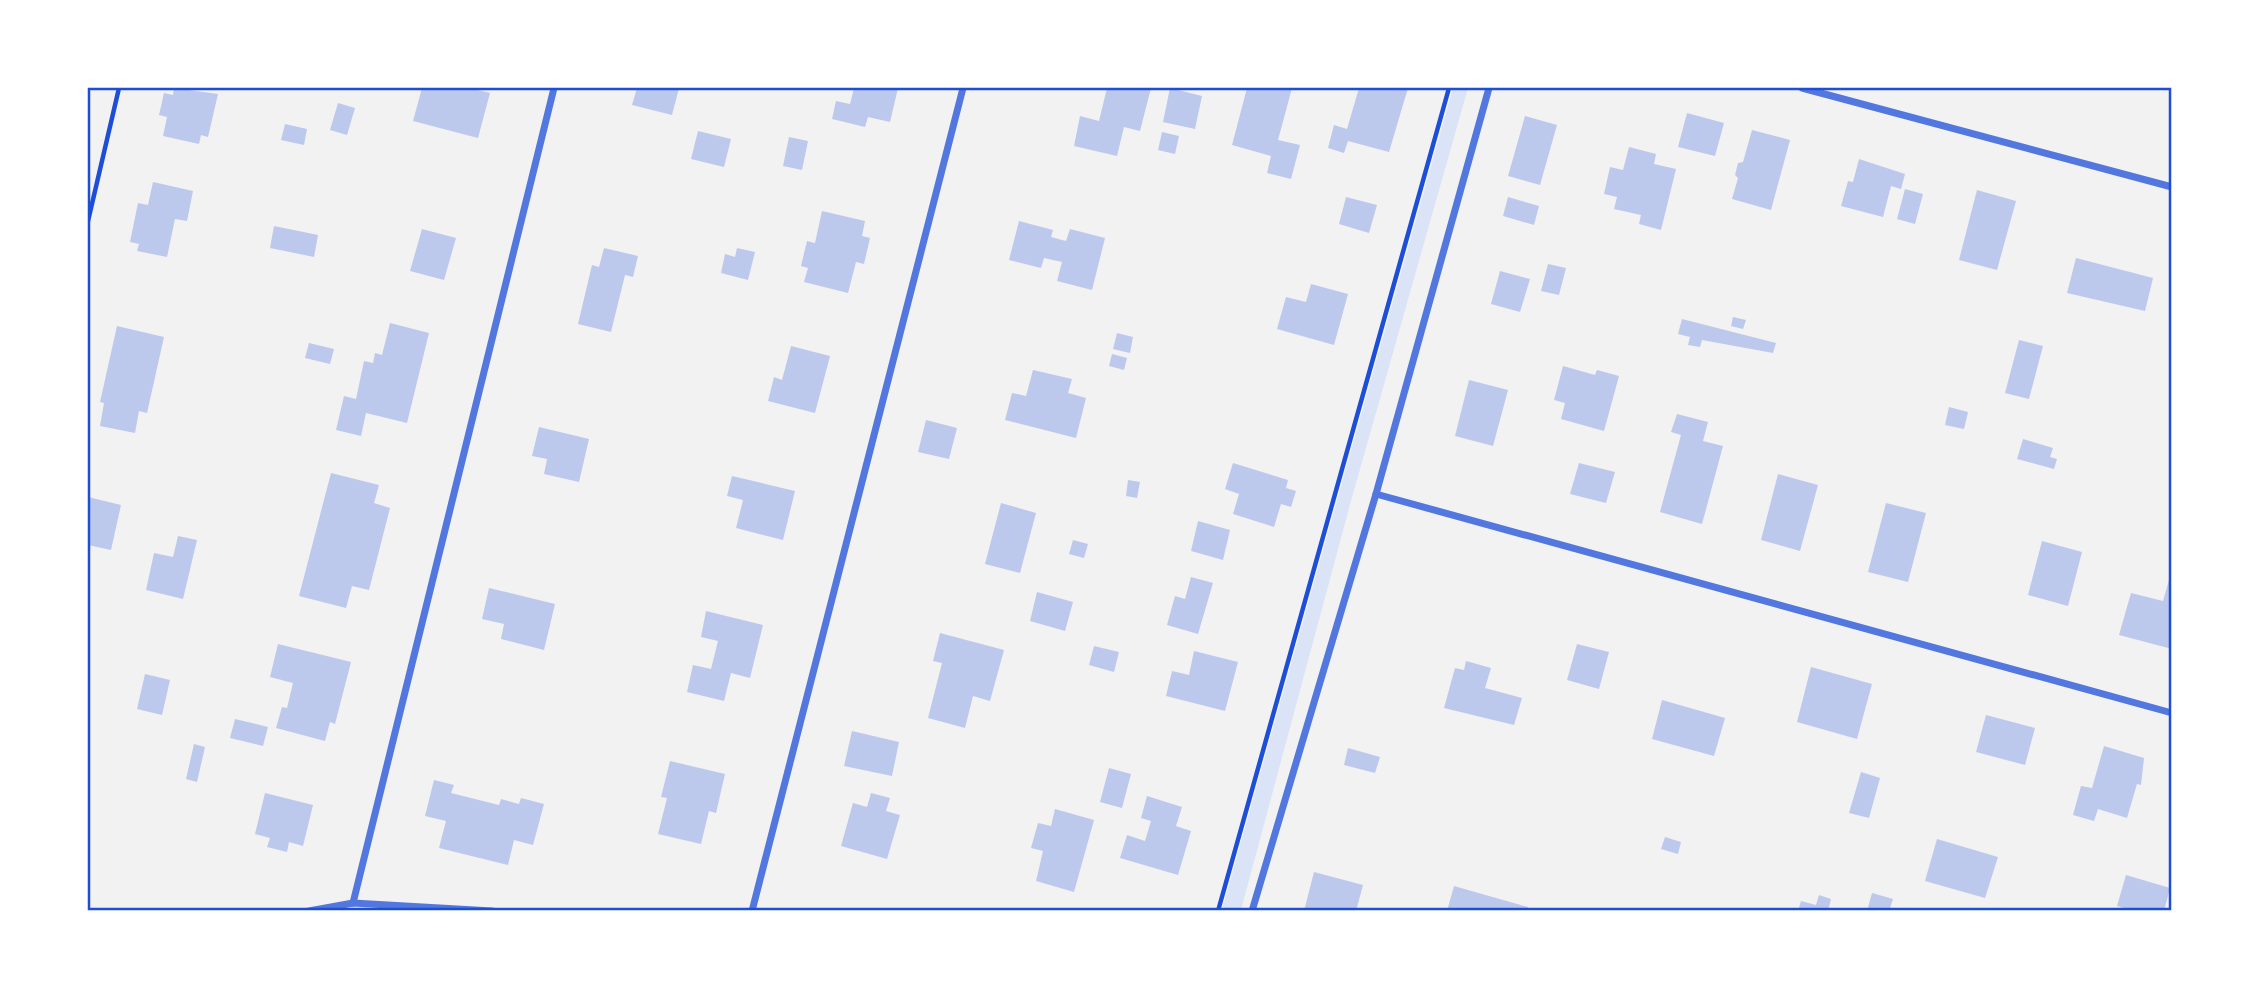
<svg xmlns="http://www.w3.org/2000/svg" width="2259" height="998" font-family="'Roboto Condensed',sans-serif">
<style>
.green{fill:#dbe4f7}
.building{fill:#bdc9ec}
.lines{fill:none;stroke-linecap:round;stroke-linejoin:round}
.path{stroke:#1d4ed8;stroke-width:4.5}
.minor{stroke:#5277de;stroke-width:7}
.neatline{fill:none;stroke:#1d4ed8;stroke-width:2.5}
</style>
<rect width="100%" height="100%" fill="#f2f2f2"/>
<path class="green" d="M1453 88H1468L1351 501 1241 910H1222Z"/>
<g class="building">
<path d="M174 88 218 94 208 137 201 135 199 144 163 136 167 117 159 115 164 93 173 95Z"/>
<path d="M422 88H470L490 93 478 138 413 121Z"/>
<path d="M637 88H679L672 115 632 105Z"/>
<path d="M854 88H898L890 122 868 117 865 127 832 119 836 101 850 104Z"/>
<path d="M1107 88H1151L1140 131 1124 127 1117 156 1074 146 1080 116 1099 121Z"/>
<path d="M1170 88 1202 96 1195 129 1163 122Z"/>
<path d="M1247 88H1292L1278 140 1300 145 1291 179 1267 173 1271 156 1232 145Z"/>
<path d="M1359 88H1408L1389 152 1348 141 1344 153 1328 148 1334 125 1347 129Z"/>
<path d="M338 103 355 108 347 135 330 130Z"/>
<path d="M1687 113 1724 123 1715 156 1678 147Z"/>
<path d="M1525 116 1557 125 1540 185 1508 176Z"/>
<path d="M285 124 307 129 304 145 281 140Z"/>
<path d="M1752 130 1790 140 1771 210 1732 199 1738 178 1735 175 1738 163 1743 162Z"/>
<path d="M698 131 731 139 724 167 691 159Z"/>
<path d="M1162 132 1179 136 1175 154 1158 150Z"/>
<path d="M789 137 808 141 802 170 783 166Z"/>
<path d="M1629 147 1656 154 1654 164 1676 169 1661 230 1639 224 1641 215 1614 209 1617 197 1604 194 1610 167 1623 170Z"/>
<path d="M1859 159 1905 174 1901 189 1891 186 1883 217 1841 206 1848 181 1853 182Z"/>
<path d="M153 182 193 191 187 221 175 219 167 257 137 251 139 244 130 242 138 203 148 205Z"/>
<path d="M1905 189 1923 194 1915 224 1897 219Z"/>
<path d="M1977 190 2016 201 1997 270 1959 260Z"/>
<path d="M1346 197 1377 205 1369 233 1339 224Z"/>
<path d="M1508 197 1539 206 1534 225 1503 216Z"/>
<path d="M822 211 865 221 862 236 870 238 864 264 856 262 848 293 804 282 808 268 801 266 807 241 815 243Z"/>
<path d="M1019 221 1053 230 1051 237 1066 241 1070 229 1105 238 1092 290 1057 281 1062 262 1044 258 1041 268 1009 260Z"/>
<path d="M274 226 318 235 314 257 270 248Z"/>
<path d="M422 229 456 238 444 280 410 271Z"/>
<path d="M604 248 638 256 633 277 625 275 611 332 578 324 592 265 599 267Z"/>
<path d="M737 248 755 252 748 280 721 273 725 254 735 257Z"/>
<path d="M2076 258 2153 278 2145 311 2067 293Z"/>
<path d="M1548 264 1566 268 1559 295 1541 291Z"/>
<path d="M1500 271 1530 279 1520 312 1491 304Z"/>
<path d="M1311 284 1348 294 1334 345 1277 329 1286 297 1306 302Z"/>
<path d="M1733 317 1746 320 1743 329 1731 326Z"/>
<path d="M1682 319 1776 343 1773 353 1702 340 1700 347 1688 345 1690 337 1678 334Z"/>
<path d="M390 323 429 333 407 423 366 413 361 436 336 430 344 396 356 399 364 361 373 363 375 353 382 355Z"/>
<path d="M117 326 164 337 147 413 139 411 135 433 100 426 104 403 100 402Z"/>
<path d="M1117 333 1133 337 1130 353 1113 349Z"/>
<path d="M2019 340 2043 346 2029 399 2005 393Z"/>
<path d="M309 343 334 349 330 364 305 358Z"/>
<path d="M791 346 830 356 815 413 768 401 774 377 782 380Z"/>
<path d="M1112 354 1127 358 1124 370 1109 366Z"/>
<path d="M1563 366 1595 375 1597 370 1619 376 1604 431 1561 419 1565 403 1554 400Z"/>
<path d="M1033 370 1072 379 1068 393 1086 398 1076 438 1005 420 1012 393 1026 396Z"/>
<path d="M1469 380 1508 390 1493 446 1455 436Z"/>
<path d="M1949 407 1968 412 1964 429 1945 425Z"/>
<path d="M1677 414 1708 422 1703 441 1723 446 1702 524 1660 512 1681 435 1671 432Z"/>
<path d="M926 420 957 428 949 459 918 452Z"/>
<path d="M539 427 589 439 579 482 544 474 547 459 532 456Z"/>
<path d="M2023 439 2053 448 2050 457 2057 459 2054 469 2017 459Z"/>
<path d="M1233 463 1288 480 1286 488 1296 491 1291 507 1281 504 1274 527 1233 514 1239 494 1225 489Z"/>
<path d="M1579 463 1615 472 1606 503 1570 494Z"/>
<path d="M331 473 379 485 374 503 390 508 369 590 352 586 346 608 299 596Z"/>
<path d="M1778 474 1818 485 1800 551 1761 540Z"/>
<path d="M732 476 795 491 783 540 736 528 743 500 727 496Z"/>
<path d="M1128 480 1140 482 1137 498 1126 496Z"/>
<path d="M88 497 121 505 111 550 88 545Z"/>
<path d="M1001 503 1036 513 1020 573 985 564Z"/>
<path d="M1886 503 1926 513 1908 582 1868 572Z"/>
<path d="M1198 521 1230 530 1223 560 1191 551Z"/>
<path d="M178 536 197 540 183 599 146 590 154 553 173 557Z"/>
<path d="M1073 540 1088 544 1084 558 1069 554Z"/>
<path d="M2042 541 2082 552 2068 606 2028 595Z"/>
<path d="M2171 573 2172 649 2119 635 2131 593 2163 601Z"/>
<path d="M1191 577 1213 583 1198 634 1167 625 1175 596 1185 599Z"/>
<path d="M489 588 555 604 544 650 501 639 504 624 482 619Z"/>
<path d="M1037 592 1073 602 1065 631 1030 621Z"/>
<path d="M706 611 763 625 750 678 731 673 724 701 687 692 693 665 711 669 718 641 701 637Z"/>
<path d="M940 633 1004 650 990 701 973 696 965 728 928 718 942 663 933 661Z"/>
<path d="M278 644 351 662 335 724 330 722 325 741 276 728 282 707 287 708 293 683 270 677Z"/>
<path d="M1577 644 1609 652 1599 689 1567 680Z"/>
<path d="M1094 646 1119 652 1114 672 1089 665Z"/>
<path d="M1194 651 1238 662 1225 711 1166 696 1172 671 1189 675Z"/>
<path d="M1466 661 1491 668 1485 688 1522 698 1514 725 1444 708 1455 668 1464 670Z"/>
<path d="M1811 667 1872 684 1857 739 1797 722Z"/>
<path d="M145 674 170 680 162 715 137 709Z"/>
<path d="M1662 700 1725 718 1714 756 1652 739Z"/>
<path d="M1986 715 2035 728 2025 765 1976 752Z"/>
<path d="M235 719 268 727 263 746 230 738Z"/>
<path d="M852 731 899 742 892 776 844 766Z"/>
<path d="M194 744 205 747 197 782 186 779Z"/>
<path d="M2104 746 2144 758 2141 785 2137 784 2127 818 2098 809 2094 821 2073 815 2081 786 2092 788Z"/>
<path d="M1348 748 1380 757 1375 773 1344 765Z"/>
<path d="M670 761 725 774 716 813 709 811 701 844 658 834 667 798 661 797Z"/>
<path d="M1109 768 1131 774 1122 808 1100 802Z"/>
<path d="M1861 772 1880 778 1869 818 1849 813Z"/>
<path d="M434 780 454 785 451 793 499 805 501 799 519 804 521 798 544 804 533 845 514 840 508 865 439 848 446 821 425 816Z"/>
<path d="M265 793 313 805 303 846 289 842 287 852 267 847 270 838 255 834Z"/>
<path d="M871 793 890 798 886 811 900 815 887 859 841 846 853 803 867 807Z"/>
<path d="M1147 796 1182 807 1176 826 1191 831 1178 875 1120 858 1127 835 1145 841 1151 821 1141 818Z"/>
<path d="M1055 809 1094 820 1074 892 1036 881 1043 851 1031 848 1038 823 1051 826Z"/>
<path d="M1665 837 1681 842 1678 854 1661 849Z"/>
<path d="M1937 839 1998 857 1985 898 1925 881Z"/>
<path d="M1314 872 1363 885 1356 911H1304Z"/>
<path d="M2126 875 2170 888 2164 911H2134L2117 906Z"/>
<path d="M1454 886 1528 907 1527 911H1447Z"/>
<path d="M1872 893 1893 899 1889 911H1867Z"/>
<path d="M1819 895 1831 899 1828 911H1798L1801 901 1816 905Z"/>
</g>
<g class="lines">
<g class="path">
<path d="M88 221 119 88"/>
<path d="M1218 911 1449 88"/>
</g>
<g class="minor">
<path d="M1802 88 2172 187"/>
<path d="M1376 494 2172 713"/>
<path d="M353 903 554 88"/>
<path d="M309 911 353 903 492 911"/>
<path d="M752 911 963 88"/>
<path d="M1252 911 1376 494 1489 88"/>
</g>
</g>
<rect width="2259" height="998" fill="none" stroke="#ffffff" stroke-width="178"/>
<rect x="89" y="89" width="2081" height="820" class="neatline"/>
</svg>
